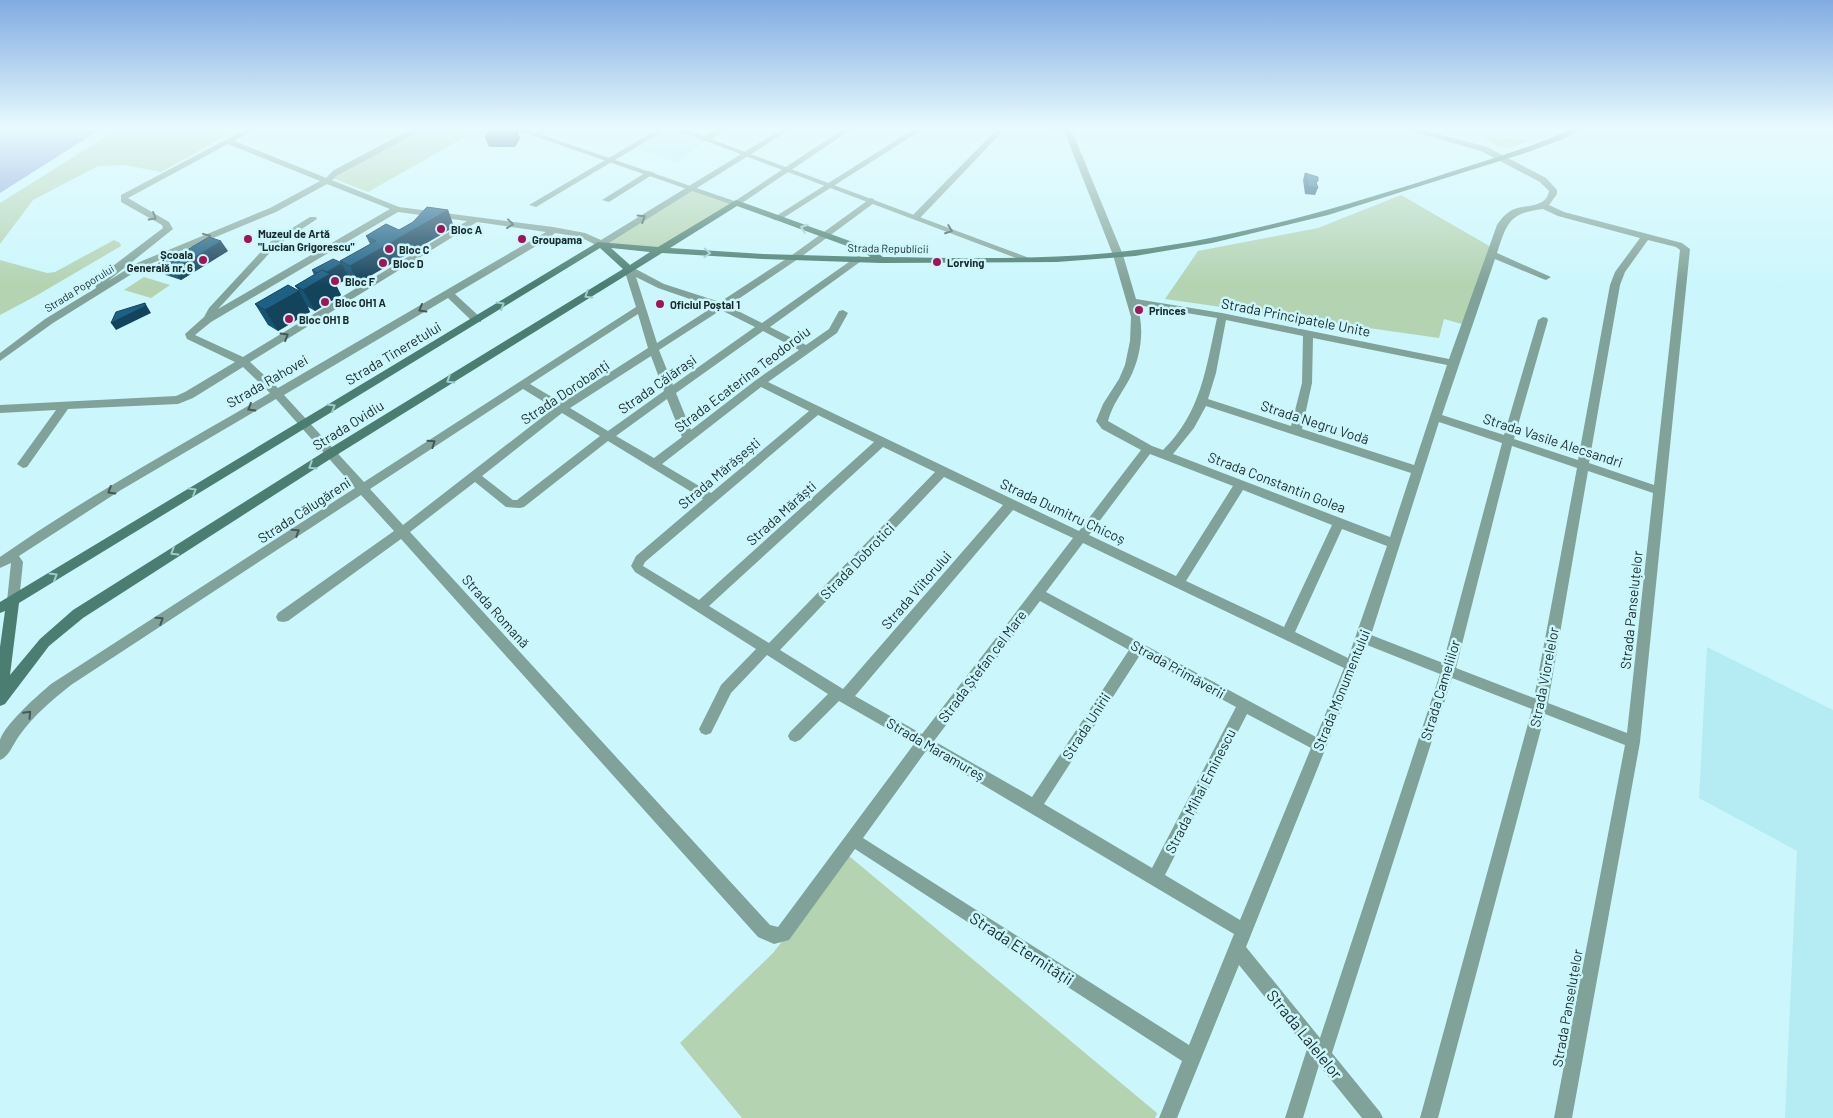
<svg xmlns="http://www.w3.org/2000/svg" width="1833" height="1118" font-family="Barlow,sans-serif">
<style>
.built{fill:#b5ebf2}
.green{fill:#b3d3b1}
.water{fill:#889ed7}
.lines{fill:none;stroke-linecap:round;stroke-linejoin:round}
.pedestrian{stroke:#81a298;stroke-width:6}
.minor{fill:#81a298;fill-rule:evenodd}
.tertiary{fill:#81a298;fill-rule:evenodd}
.secondary{fill:#4b7e70;fill-rule:evenodd}
.wall{fill:#185372}
.shaded-wall{fill:#14435c}
.building{fill:#1c6084;stroke:#14435c}
.oneway{stroke:#435a57}
.oneway2{stroke:#9ecdcb}
.poi-dot{fill:#a41355;stroke:#cbf7fc;stroke-width:2}
.labels{text-anchor:middle;dominant-baseline:central;stroke-width:5;stroke-linejoin:round;paint-order:stroke}
.far-poi-label{font-size:11px;font-weight:bold;fill:#192a2c;stroke:#cbf7fc;text-anchor:start}
.far-street-label{font-size:11px;fill:#192a2c;stroke:#cbf7fc}
.street-label{font-size:14px;fill:#192a2c;stroke:#cbf7fc}
.near-street-label{font-size:16px;fill:#192a2c;stroke:#cbf7fc}
</style>
<rect width="100%" height="100%" fill="#cbf7fc"/>
<g class="built">
<path d="M682 131 707 140 677 162 637 148 660 134 671 138Z"/>
<path d="M1707 647 1833 710V1118H1785L1797 851 1699 798Z"/>
</g>
<g class="green">
<path d="M118 129H214L229 134 161 172 125 165 98 166 33 200 0 244V203Z"/>
<path d="M419 129H479L368 192 330 177Z"/>
<path d="M1483 136 1531 140C1508 149 1502 153 1483 136Z"/>
<path d="M691 187 736 203 659 251 601 244Z"/>
<path d="M1401 195 1491 247 1462 324 1444 319 1439 338 1165 299 1198 251 1318 228Z"/>
<path d="M114 240 120 243 121 246 34 297 0 315V260L47 273 55 272Z"/>
<path d="M144 277 170 285 151 298 124 290Z"/>
<path d="M849 856 1157 1113 1155 1118H742L680 1043 773 953Z"/>
</g>
<path class="water" d="M0 129H101L0 193Z"/>
<g class="lines">
<path class="pedestrian" d="M327 181 335 173 418 129"/>
<g class="minor">
<path d="M246 129H255L234 141 399 207 553 227 585 233 601 240 782 129H791L604 246H598L580 237 555 233 548 239 455 294 481 318V322H473L448 298 284 395 364 482 636 307 624 269 626 267H632L664 284 720 302 792 255 871 198 874 199V203L798 259 728 306 762 323 856 257 859 256 864 259 770 327 806 345 829 329 839 311 843 310 848 313 837 333 768 382 1079 531 1141 450 1102 429 1096 421 1103 404 1119 379 1125 365 1130 341 1131 317 1113 255 1065 133 1052 131 1051 129H1068L1072 131 1123 255 1136 299 1222 313 1449 359 1497 225C1501 219 1505 214 1512 210 1525 204 1546 209 1549 191L1540 182 1481 151 1410 131 1409 129H1420L1487 147 1546 178 1557 190V194L1549 205 1564 212 1682 243 1690 249 1640 742 1572 1118H1554L1625 745 1545 714 1438 1118H1420L1532 709 1452 678 1332 1053 1380 1112 1383 1118H1362L1319 1065 1303 1118H1285L1307 1049 1239 965 1177 1118H1159L1182 1061 855 849 789 940 774 944 758 937 401 539 288 621 283 622 278 621 276 617 278 613 394 531 361 495 71 685C52 700 33 716 19 736 13 744 9 757 0 760 0 755 0 746 0 740 5 724 38 695 51 684L355 488 276 399 121 490 19 556 23 562 19 601 18 605 13 606 8 605 7 601 11 563 0 568V557C86 497 179 446 270 393L243 367 193 398 178 404 68 409 27 467 23 468 17 464 56 410 0 413V405L176 396 185 392 235 362 187 339 185 334 204 317 209 308 271 241 310 217H316L317 219 277 245 218 309 390 209 327 184 276 212 143 267 53 323 0 361V353L45 319 96 288 95 284 105 272 163 228 162 225 121 202V195ZM228 144 320 181 270 208 137 263 108 281 173 229 169 222 128 198ZM1543 209 1558 216 1640 238 1615 272 1610 285 1578 460 1514 439 1548 320 1547 318 1543 317 1538 320 1504 435 1442 415 1495 259 1543 279 1546 280 1551 277 1497 253C1507 223 1509 213 1543 209ZM398 212 467 221 243 357 195 335 211 322ZM477 222 546 232 278 388 250 362ZM1648 240 1676 247 1680 250 1654 485 1589 463 1620 285 1625 272ZM636 277 658 288 713 307 657 343ZM1137 305 1217 318C1206 368 1201 413 1163 450L1152 446 1108 421C1112 405 1122 393 1130 378 1141 356 1145 329 1137 305ZM721 310 755 327 673 385 659 350ZM638 314 648 348 562 403 530 384ZM1226 320 1303 336 1302 383 1291 426 1208 399 1216 373ZM763 331 799 350 756 380 691 430 676 393ZM1313 338 1447 365 1414 465 1302 429 1312 383ZM651 356 664 391 608 431 570 408ZM761 387 809 411 711 493 662 464ZM523 389 554 408 403 525 370 489ZM667 399 682 437 654 458 616 436ZM1206 406 1411 473 1390 537 1173 454 1194 428ZM562 413 600 436 517 500H513L482 476ZM818 415 874 442 699 600 643 566 645 562ZM1439 422 1502 443 1443 663 1371 635ZM608 441 703 499 636 556 631 566 635 572 756 649 721 685 699 729 701 733 706 735 711 733 731 693 767 655 828 694 790 732 788 736 790 740 795 742 800 740 839 701 914 744 778 927 770 925 410 532 475 482 506 507 520 508 524 507ZM1512 446 1577 468 1534 698 1456 668ZM883 447 935 472 769 643 709 606ZM1150 454 1233 486 1176 576 1089 535ZM1588 471 1653 493 1627 733 1548 703ZM944 477 1003 505 843 689 780 650ZM1243 490 1332 525 1284 627 1186 581ZM1013 510 1073 538 922 734 855 696ZM1342 529 1387 546 1348 658 1295 632ZM1083 543 1344 668 1316 737 1046 592ZM1040 601 1129 650 1032 797 934 741ZM1367 645 1440 674 1320 1038 1246 947ZM1140 655 1236 707 1152 868 1044 804ZM1247 714 1311 748 1240 920 1165 875ZM926 751 1234 934 1189 1045 863 838Z"/>
<path d="M540 129H549L539 136H533V132Z"/>
<path d="M658 129H667L536 207 529 205Z"/>
<path d="M718 129H727L709 141H703V137Z"/>
<path d="M843 129H852L739 205 732 203Z"/>
<path d="M914 129H923L780 220H774L773 218Z"/>
<path d="M997 129H1005L919 219H913V215Z"/>
<path d="M648 171 655 173 609 202 602 200Z"/>
</g>
<g class="tertiary">
<path d="M514 129H525L740 203 733 205Z"/>
<path d="M674 129H684L1032 259 1027 262 1024 261Z"/>
</g>
<path class="secondary" d="M1571 129H1581L1563 139 1528 152 1328 215 1212 243 1135 256 1057 262 881 263 763 259 662 253 335 456 83 618 49 646 5 704 0 706V647L5 611 0 613V602L598 242 658 247 736 200 872 249 883 257C958 258 1034 260 1109 253 1218 243 1325 212 1429 179 1477 163 1526 150 1571 129ZM737 206 866 253 870 257 763 254 670 248ZM600 248 623 269 327 450 73 610 40 639 10 675 19 603ZM611 248 650 252 630 265Z"/>
</g>
<g class="wall">
<path d="M517 129 520 138 515 147H489L485 137Z"/>
<path d="M1305 173 1317 185 1318 188 1315 195 1305 194 1303 180Z"/>
<path d="M448 210 454 227 358 283 349 278 336 285 341 295 315 311 308 307 310 312 278 331 268 325 255 304 298 290 295 286 314 275 312 270 341 263 340 261 370 244 366 236 399 230Z"/>
<path d="M228 251 181 280 166 275 158 264 170 260Z"/>
</g>
<g class="shaded-wall">
<path d="M517 129 520 138 515 147 512 137Z"/>
<path d="M448 210 454 227 358 283 350 266Z"/>
<path d="M221 241 228 251 181 280 174 270Z"/>
<path d="M342 264 349 278 336 285 341 295 315 311 303 290 322 275Z"/>
<path d="M299 291 310 312 278 331 265 310Z"/>
<path d="M145 303 151 313 116 330 111 323Z"/>
</g>
<g class="building">
<path d="M490 129H517L512 137H485Z"/>
<path d="M1305 173 1318 177V181L1316 182 1318 188 1308 187Z"/>
<path d="M427 207 448 210 350 266 340 261 376 241 366 236 386 224 399 230 413 222Z"/>
<path d="M209 237 221 241 174 270 158 264 167 259 170 260Z"/>
<path d="M333 259 342 263 327 272 322 270 317 273 312 270Z"/>
<path d="M322 270 330 274 303 290 295 286Z"/>
<path d="M288 285 299 291 265 310 255 304Z"/>
<path d="M145 303 146 306 111 323 116 312Z"/>
</g>
<defs><path id="oneway-chevron" d="M-2-3.5L2.5 0L-2 3.5" fill="none" stroke-width="1.6" stroke-linecap="round" stroke-linejoin="round" transform="scale(1.25)"/></defs>
<g class="oneway">
<use href="#oneway-chevron" transform="translate(153 217) rotate(30)"/>
<use href="#oneway-chevron" transform="translate(642 218) rotate(-32)"/>
<use href="#oneway-chevron" transform="translate(510 224) rotate(7)"/>
<use href="#oneway-chevron" transform="translate(949 230) rotate(21)"/>
<use href="#oneway-chevron" transform="translate(207 237) rotate(-22)"/>
<use href="#oneway-chevron" transform="translate(422 309) rotate(150)"/>
<use href="#oneway-chevron" transform="translate(285 336) rotate(-31)"/>
<use href="#oneway-chevron" transform="translate(251 408) rotate(149)"/>
<use href="#oneway-chevron" transform="translate(432 443) rotate(-34)"/>
<use href="#oneway-chevron" transform="translate(111 491) rotate(149)"/>
<use href="#oneway-chevron" transform="translate(296 532) rotate(-33)"/>
<use href="#oneway-chevron" transform="translate(160 620) rotate(-33)"/>
<use href="#oneway-chevron" transform="translate(28 714) rotate(-47)"/>
</g>
<g class="oneway2">
<use href="#oneway-chevron" transform="translate(804 228) rotate(-160)"/>
<use href="#oneway-chevron" transform="translate(707 253) rotate(3)"/>
<use href="#oneway-chevron" transform="translate(588 295) rotate(148)"/>
<use href="#oneway-chevron" transform="translate(501 305) rotate(-31)"/>
<use href="#oneway-chevron" transform="translate(450 380) rotate(148)"/>
<use href="#oneway-chevron" transform="translate(332 407) rotate(-31)"/>
<use href="#oneway-chevron" transform="translate(312 466) rotate(148)"/>
<use href="#oneway-chevron" transform="translate(193 491) rotate(-31)"/>
<use href="#oneway-chevron" transform="translate(174 552) rotate(148)"/>
<use href="#oneway-chevron" transform="translate(54 576) rotate(-31)"/>
</g>
<linearGradient id="sky" x2="0" y2="1"><stop stop-color="#81abe1"/><stop offset="0.45" stop-color="#e8fbfe"/><stop offset="1" stop-color="#e8fbfe" stop-opacity="0"/></linearGradient>
<rect width="1833" height="285" fill="url(#sky)"/>
<g class="poi-dot">
<circle cx="441" cy="229" r="5"/>
<circle cx="248" cy="239" r="5"/>
<circle cx="522" cy="239" r="5"/>
<circle cx="389" cy="249" r="5"/>
<circle cx="203" cy="260" r="5"/>
<circle cx="937" cy="262" r="5"/>
<circle cx="383" cy="263" r="5"/>
<circle cx="335" cy="281" r="5"/>
<circle cx="325" cy="302" r="5"/>
<circle cx="660" cy="304" r="5"/>
<circle cx="1139" cy="310" r="5"/>
<circle cx="289" cy="319" r="5"/>
</g>
<g class="labels">
<g class="far-poi-label">
<text x="451" y="229">Bloc A</text>
<text x="258" y="233">Muzeul de Artă<tspan x="258" dy="13">"Lucian Grigorescu"</tspan></text>
<text x="532" y="239">Groupama</text>
<text x="399" y="249">Bloc C</text>
<text x="193" y="254" text-anchor="end">Școala<tspan x="193" dy="13">Generală nr. 6</tspan></text>
<text x="947" y="262">Lorving</text>
<text x="393" y="263">Bloc D</text>
<text x="345" y="281">Bloc F</text>
<text x="335" y="302">Bloc OH1 A</text>
<text x="670" y="304">Oficiul Poștal 1</text>
<text x="1149" y="310">Princes</text>
<text x="299" y="319">Bloc OH1 B</text>
</g>
<g class="far-street-label">
<text transform="translate(888 248) rotate(1)">Strada Republicii</text>
<text transform="translate(79 288) rotate(-32)">Strada Poporului</text>
</g>
<g class="street-label">
<text transform="translate(1296 317) rotate(11)">Strada Principatele Unite</text>
<text transform="translate(393 353) rotate(-31)">Strada Tineretului</text>
<text transform="translate(742 379) rotate(-37)">Strada Ecaterina Teodoroiu</text>
<text transform="translate(267 381) rotate(-30)">Strada Rahovei</text>
<text transform="translate(657 384) rotate(-35)">Strada Călărași</text>
<text transform="translate(565 392) rotate(-34)">Strada Dorobanți</text>
<text transform="translate(1315 422) rotate(18)">Strada Negru Vodă</text>
<text transform="translate(348 425) rotate(-32)">Strada Ovidiu</text>
<text transform="translate(1553 440) rotate(18)">Strada Vasile Alecsandri</text>
<text transform="translate(719 473) rotate(-40)">Strada Mărășești</text>
<text transform="translate(1277 482) rotate(21)">Strada Constantin Golea</text>
<text transform="translate(304 510) rotate(-33)">Strada Călugăreni</text>
<text transform="translate(1063 511) rotate(25)">Strada Dumitru Chicoș</text>
<text transform="translate(781 513) rotate(-42)">Strada Mărăști</text>
<text transform="translate(857 561) rotate(-46)">Strada Dobrotici</text>
<text transform="translate(916 590) rotate(-49)">Strada Viitorului</text>
<text transform="translate(1631 610) rotate(-84)">Strada Panseluțelor</text>
<text transform="translate(496 611) rotate(48)">Strada Romană</text>
<text transform="translate(982 666) rotate(-53)">Strada Ștefan cel Mare</text>
<text transform="translate(1178 669) rotate(29)">Strada Primăverii</text>
<text transform="translate(1544 677) rotate(-79)">Strada Viorelelor</text>
<text transform="translate(1341 690) rotate(-68)">Strada Monumentului</text>
<text transform="translate(1440 690) rotate(-73)">Strada Cameliilor</text>
<text transform="translate(1086 726) rotate(-57)">Strada Unirii</text>
<text transform="translate(936 749) rotate(30)">Strada Maramureș</text>
<text transform="translate(1200 791) rotate(-63)">Strada Mihai Eminescu</text>
<text transform="translate(1567 1008) rotate(-80)">Strada Panseluțelor</text>
</g>
<g class="near-street-label">
<text transform="translate(1022 948) rotate(33)">Strada Eternității</text>
<text transform="translate(1305 1034) rotate(51)">Strada Lalelelor</text>
</g>
</g>
</svg>
